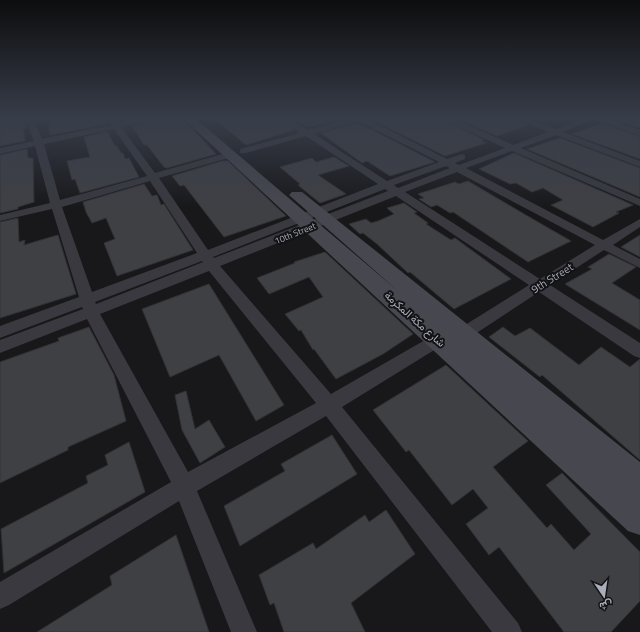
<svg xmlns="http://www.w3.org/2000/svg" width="640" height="632" font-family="'Titillium Web',Vazirmatn,sans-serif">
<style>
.building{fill:#3f4044;stroke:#323236}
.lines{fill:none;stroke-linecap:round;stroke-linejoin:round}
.street{fill:#39393f;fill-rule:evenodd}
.secondary{fill:#47484f;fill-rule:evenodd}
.labels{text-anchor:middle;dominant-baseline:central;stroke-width:4;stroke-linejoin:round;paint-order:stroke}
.far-street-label{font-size:9px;fill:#aaadba;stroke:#131315}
.street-label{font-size:11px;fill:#aaadba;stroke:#131315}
</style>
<rect width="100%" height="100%" fill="#18181a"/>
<g class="building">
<path d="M0 119H24L27 128 23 129 25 141 0 146Z"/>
<path d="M48 119H106L108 124 50 135Z"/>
<path d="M154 119H183L216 154 167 168 164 167 147 145H144L132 126Z"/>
<path d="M215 119H245L247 121 263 120 265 122 280 119 294 130 246 145Z"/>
<path d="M294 119H341L307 127Z"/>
<path d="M371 119H441L484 140 481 141 486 143 445 156Z"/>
<path d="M459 119H516L528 125 497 136Z"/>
<path d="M615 119H640V128L614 120Z"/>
<path d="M358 123 435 162 390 176 367 161 362 163 321 133Z"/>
<path d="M603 123 640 137V159L572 134Z"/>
<path d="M106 132 108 133 115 146H117L121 153H123L125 159 129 158 139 177 80 193 75 179 72 180 67 161 90 157 84 137Z"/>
<path d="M560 138 640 168V197L527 149Z"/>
<path d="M27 149 28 158H33L34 202 18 207V209L0 213V155Z"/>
<path d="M514 153 633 205 616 212 619 213 593 227 551 205 563 200 543 188 532 192 516 183 510 184 479 169Z"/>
<path d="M334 157 349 166 318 175 346 194 320 203 298 185 300 184 280 167 312 158 316 162Z"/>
<path d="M222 161H228L286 216 224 237 184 185 180 186 172 176Z"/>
<path d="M468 181 531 218 571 241 528 262 453 212 450 213 437 205 431 207 419 199 424 198 418 194 455 182 459 184Z"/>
<path d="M144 184 152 196 157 195 161 205 164 204 193 250 117 276 104 243 115 239 106 218 92 223 86 212 83 202Z"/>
<path d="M404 203 417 212 414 213 428 223 426 224 451 240 455 238 511 279 454 309 410 272 408 273 377 244 363 233 360 234 349 224 366 219 371 223 378 221 394 214 387 208Z"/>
<path d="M18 218 19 242 25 240 24 245 58 235 76 294 0 318V222Z"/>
<path d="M640 235V257L621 247Z"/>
<path d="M325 252 413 334 383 354 336 379 314 349 313 350 301 330 299 331 285 314 323 297 309 277 269 294 257 278 295 263 294 262Z"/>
<path d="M609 254 636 267 612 283 640 300V330L565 284 592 269 588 267Z"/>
<path d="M209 284 284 405 256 421 219 355 170 377 142 309Z"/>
<path d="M89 327 114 375 126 421 68 447V450L0 483V362L59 341 58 338Z"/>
<path d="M503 327 515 336 530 328 579 365 601 347 630 367 640 359V460L542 375 540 377 489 337Z"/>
<path d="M446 365 528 441 493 467 547 528 551 524 574 550 591 534 546 485 562 473 640 552V601L611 632H564L499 547 489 555 466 524 488 508 473 489 452 505 409 450 406 452 373 410Z"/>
<path d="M186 391 195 429 209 420 225 447 200 463 182 430 175 395Z"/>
<path d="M332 435 357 474 240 546 224 506 285 471 281 464Z"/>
<path d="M129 442 145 492 4 573 1 529 88 483 86 476 108 465 105 455Z"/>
<path d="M386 510 415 554 351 603 365 632H284L274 603 270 605 259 575 313 543 316 549 365 515 369 522Z"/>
<path d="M176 535 209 632H37L112 585 110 576Z"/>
</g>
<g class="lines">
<g class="street">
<path d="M25 119H33L42 139 111 125 107 119H115L118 123 136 119H153L121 127 155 173 226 153H232V157L159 178 208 250 378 184 306 136 246 153H240V149L300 133 281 119H291L308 130 348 119H367L447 159 462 154 465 155V159L455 163 459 165 505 148 442 119H454L513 145 548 132 517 119H529L556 129 582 119H595L563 132 640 161V167L556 135 521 148 640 199V206L512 151 466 168 603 240 640 219V227L613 245 640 259V268L604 250 550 285 640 343V358L634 356 539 292 469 338 463 340 457 338 455 334 457 330 529 285 396 196 220 266 331 394 432 336 438 334 444 336 446 340 444 344 342 407 518 623 522 632H492L326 416 197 491 257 632H231L179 501 9 605 0 609V582L171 482 87 319 0 353V340L83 309 82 307 0 338V326L79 297 52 209 0 221V215L50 203 35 146 0 154V148L34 141ZM358 121 439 162 387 181 314 134ZM114 129 147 176 60 200 44 144ZM446 166 450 168 398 188 394 185ZM457 172 595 245 540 279 405 192ZM150 181 197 253 92 292 62 207ZM385 189 388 191 214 258 213 257ZM202 261 203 262 96 304 95 302ZM209 271 316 403 188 472 100 314Z"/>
<path d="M595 119H608L640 130V136Z"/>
</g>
<path class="secondary" d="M184 119H196L398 291 289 195 292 192H302L640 462V535L628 531Z"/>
</g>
<linearGradient id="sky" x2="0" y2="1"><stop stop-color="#0d0d0e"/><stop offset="0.57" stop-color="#373d49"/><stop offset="1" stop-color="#373d49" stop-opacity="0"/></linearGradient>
<rect width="640" height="208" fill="url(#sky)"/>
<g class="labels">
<g class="far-street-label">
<text transform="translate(295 233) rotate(-22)">10th Street</text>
</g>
<g class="street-label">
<text transform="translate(552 278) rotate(-32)">9th Street</text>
<text transform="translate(415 319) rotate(42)">شارع مكة المكرمة</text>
</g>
</g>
<g transform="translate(604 596) rotate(167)" stroke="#131315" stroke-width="3" paint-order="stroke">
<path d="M0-3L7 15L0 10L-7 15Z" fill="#aaadba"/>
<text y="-6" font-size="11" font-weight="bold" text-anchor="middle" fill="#aaadba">ش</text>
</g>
</svg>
